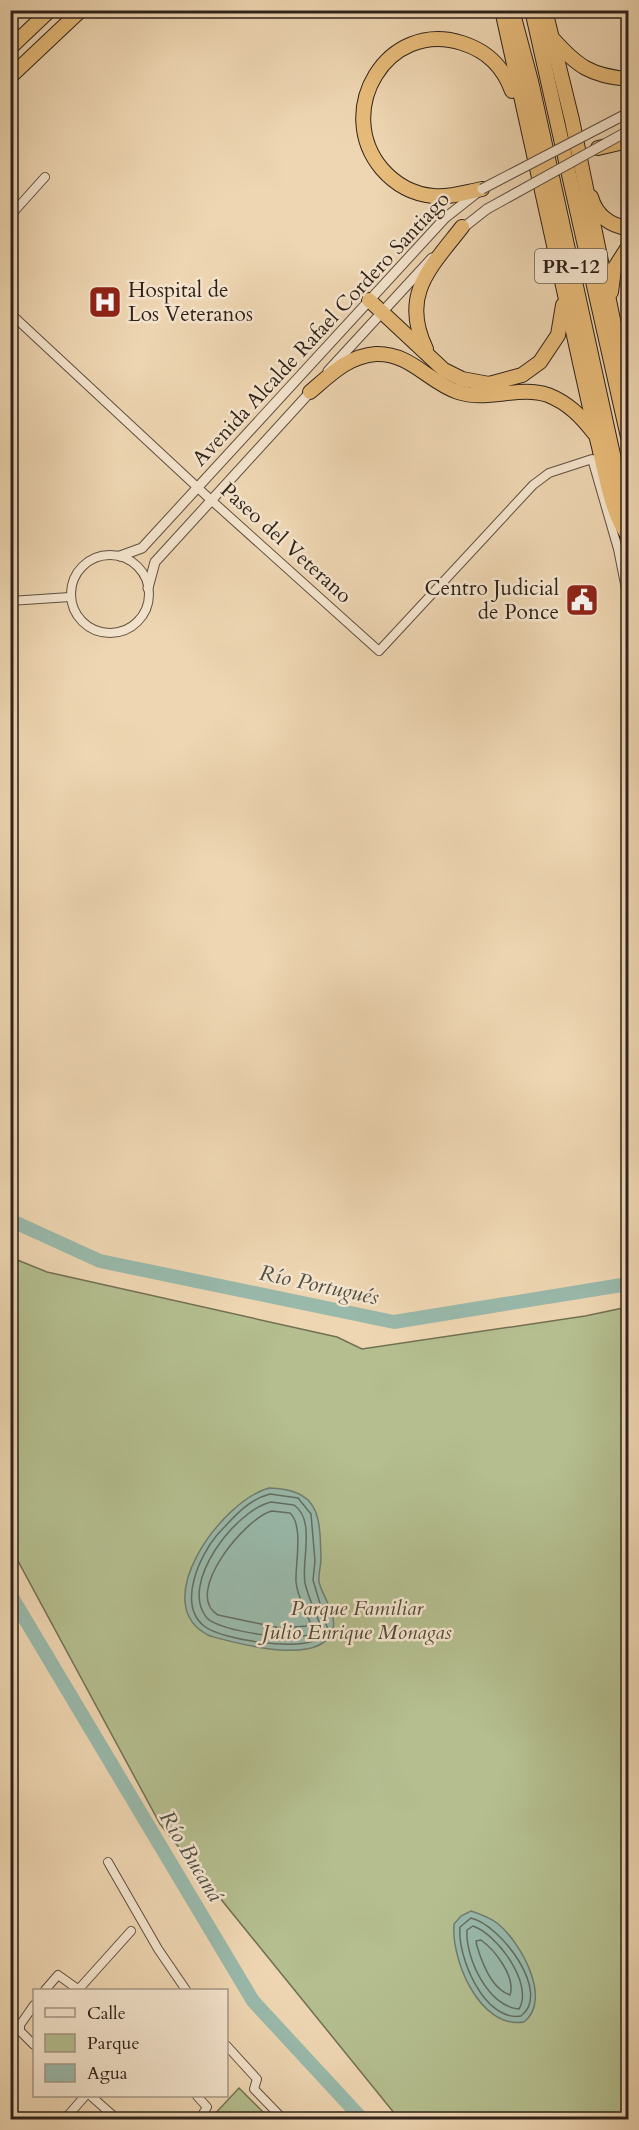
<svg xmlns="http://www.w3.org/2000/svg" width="639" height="2130" font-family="Cardo,serif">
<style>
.green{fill:#b4be8f;stroke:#727054;stroke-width:1.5}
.water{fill:#99b9ab;stroke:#6f7d71;stroke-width:1.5}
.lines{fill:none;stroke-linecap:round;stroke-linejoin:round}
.shore{stroke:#646e62;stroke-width:1.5}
.river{stroke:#99b9ab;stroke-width:14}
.minor-casing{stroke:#5f4f40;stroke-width:10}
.tertiary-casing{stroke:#5f4f40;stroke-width:11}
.motorway-casing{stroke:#2f221a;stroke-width:16}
.minor{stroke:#f4e4cd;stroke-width:8}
.tertiary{stroke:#f4e4cd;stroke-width:9}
.motorway{stroke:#e7bb79;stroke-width:14}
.tertiary-bridge-casing{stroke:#5f4f40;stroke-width:11;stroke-linecap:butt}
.tertiary-bridge{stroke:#f4e4cd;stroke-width:9}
.labels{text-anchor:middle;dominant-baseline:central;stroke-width:5;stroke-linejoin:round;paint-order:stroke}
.shield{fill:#f4e4cd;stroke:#6a5c50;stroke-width:1.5}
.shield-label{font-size:20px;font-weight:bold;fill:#2f221a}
.poi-label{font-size:21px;fill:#2f221a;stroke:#f4e4cd;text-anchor:start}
.street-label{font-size:21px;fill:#2f221a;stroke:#f4e4cd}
.park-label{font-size:21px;font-style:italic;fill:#504937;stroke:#f4e4cd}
.water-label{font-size:22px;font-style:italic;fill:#4f4f46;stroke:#f4e4cd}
</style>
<rect width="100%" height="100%" fill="#eed6b2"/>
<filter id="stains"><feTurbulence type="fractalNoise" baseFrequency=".00333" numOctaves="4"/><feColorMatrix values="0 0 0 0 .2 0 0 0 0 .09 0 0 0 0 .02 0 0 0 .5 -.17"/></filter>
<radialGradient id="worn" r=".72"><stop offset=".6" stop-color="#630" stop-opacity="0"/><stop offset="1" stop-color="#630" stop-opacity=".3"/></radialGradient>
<g class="green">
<path d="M10 1257 47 1272 337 1337 362 1349 585 1316 628 1307V2119H399L160 1824 11 1548Z"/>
<path d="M239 2088 270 2119H210Z"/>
</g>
<g class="water">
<path d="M269 1488C320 1489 320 1516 321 1559 321 1566 318 1574 319 1582 322 1595 337 1615 333 1629 322 1668 236 1643 210 1636 145 1606 221 1501 269 1488Z"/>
<path d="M471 1911C480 1914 489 1917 497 1923 520 1941 553 1999 524 2022 479 2029 451 1959 454 1924L461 1916Z"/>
</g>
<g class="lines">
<g class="shore">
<path d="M270 1494 298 1498 311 1514 315 1561 313 1580 327 1627C325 1630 323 1636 320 1638 302 1652 221 1640 204 1626 177 1604 200 1555 217 1535 233 1518 247 1500 270 1494Z"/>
<path d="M271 1502 294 1505C316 1520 301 1561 305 1583 308 1597 315 1611 320 1624 319 1626 318 1630 315 1632 301 1644 218 1631 207 1618 178 1584 236 1510 271 1502Z"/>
<path d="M272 1511 290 1513C304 1526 295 1564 296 1582 297 1595 305 1609 310 1622L307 1626 280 1628 218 1615C182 1594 246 1517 272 1511Z"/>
<path d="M471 1918C501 1925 552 1993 521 2016 484 2022 457 1956 460 1927Z"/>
<path d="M473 1926C497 1934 534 1984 519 2009 488 2007 465 1957 467 1930Z"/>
<path d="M481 1940C495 1950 516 1977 510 1995 492 1989 482 1963 477 1946L476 1941Z"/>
</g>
<g class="river">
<path d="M10 1220 100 1261 394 1322 628 1284"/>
<path d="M10 1594 253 2001 363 2120"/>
</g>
<g class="minor-casing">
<g id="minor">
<path d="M10 216 45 177"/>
<path d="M10 313 211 500 379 651 533 485 549 473 592 459 618 549 628 599"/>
<circle cx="110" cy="594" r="39"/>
<path d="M10 601 70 597"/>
<path d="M108 1862 158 1949 186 1990"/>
<path d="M45 1990 58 1975 79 1990"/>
<path d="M78 1990 131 1931"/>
<path d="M34 2005 20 2025V2031L34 2045"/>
<path d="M226 2045 257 2079 254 2089 284 2120"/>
<path d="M91 2096 118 2120"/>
<path d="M197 2096 207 2107 199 2120"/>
<path d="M10 2118 12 2120"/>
<path d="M64 2120 85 2096"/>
</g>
</g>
<g class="tertiary-casing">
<g id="tertiary">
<path d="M459 231 487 209"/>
<path d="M328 371 432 258"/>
<path d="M120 556 142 548 445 218 478 192"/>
<path d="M148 588 155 562 313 389"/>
</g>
</g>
<g class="motorway-casing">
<g id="motorway">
<path d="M502 10 596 435C605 468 609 507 628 536"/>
<path d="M512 10 531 81 628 523"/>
<path d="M532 10 628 437"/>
<path d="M545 10 572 120 628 393"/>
<path d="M553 39C577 66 591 76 628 79"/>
<path d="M10 48 50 10"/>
<path d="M10 77 81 10"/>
<path d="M598 148 628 141"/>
<path d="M482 189C466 192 450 198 433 196 413 194 395 184 382 169 333 111 387 19 462 43 487 51 503 66 512 91"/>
<path d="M591 197C596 215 610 226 628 228"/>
<path d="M611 292 614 269 628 247"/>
<path d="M369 300 444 370 462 379 489 384 522 375 540 362 558 335 563 305"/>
<path d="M426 349C400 295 430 268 462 227"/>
<path d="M310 392C330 375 348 356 376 354 411 353 428 382 458 392 488 402 519 385 548 395 568 403 581 416 594 433"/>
</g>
</g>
<use href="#minor" class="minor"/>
<use href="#tertiary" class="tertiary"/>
<use href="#motorway" class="motorway"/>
<g class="tertiary-bridge-casing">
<g id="tertiary-bridge">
<path d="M482 189 628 113"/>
<path d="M487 209 628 131"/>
</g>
</g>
<use href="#tertiary-bridge" class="tertiary-bridge"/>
</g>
<defs>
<g id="hospital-square" transform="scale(1.725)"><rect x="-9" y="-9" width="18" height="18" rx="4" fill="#8f2418" stroke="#f4e4cd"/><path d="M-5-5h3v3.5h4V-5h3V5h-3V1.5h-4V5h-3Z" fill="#fff"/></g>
<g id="civic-square" transform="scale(1.725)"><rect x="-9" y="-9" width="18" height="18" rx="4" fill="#8f2418" stroke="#f4e4cd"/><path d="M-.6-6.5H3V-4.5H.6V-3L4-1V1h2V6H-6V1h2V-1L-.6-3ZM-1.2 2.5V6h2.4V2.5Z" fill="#fff"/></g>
</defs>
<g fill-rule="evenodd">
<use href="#hospital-square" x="105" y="302"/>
<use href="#civic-square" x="582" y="600"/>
</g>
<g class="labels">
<rect class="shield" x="535" y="249" width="72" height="34" rx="4.5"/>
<g class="shield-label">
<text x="571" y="266">PR-12</text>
</g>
<g class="poi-label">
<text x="128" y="290">Hospital de<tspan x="128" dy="24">Los Veteranos</tspan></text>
<text x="559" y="588" text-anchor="end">Centro Judicial<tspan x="559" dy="24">de Ponce</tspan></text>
</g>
<g class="street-label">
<text transform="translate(321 329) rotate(-47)">Avenida Alcalde Rafael Cordero Santiago</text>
<text transform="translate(286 543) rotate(42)">Paseo del Veterano</text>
</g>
<g class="park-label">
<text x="357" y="1608">Parque Familiar<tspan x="357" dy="24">Julio Enrique Monagas</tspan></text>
</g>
<g class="water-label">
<text transform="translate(319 1285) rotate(12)">Río Portugués</text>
<text transform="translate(191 1856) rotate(59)">Río Bucaná</text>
</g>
</g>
<rect width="639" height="2130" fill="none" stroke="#eed6b2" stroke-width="36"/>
<rect x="12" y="12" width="615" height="2106" fill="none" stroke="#2f221a" stroke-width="3"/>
<rect x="18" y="18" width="603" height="2094" fill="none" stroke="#2f221a" stroke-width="1.5"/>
<rect x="33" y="1989" width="195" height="108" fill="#f4e4cd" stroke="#a59685" stroke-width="1.5"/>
<rect x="45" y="2008" width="30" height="9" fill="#f4e4cd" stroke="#a59685" stroke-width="1.5"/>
<text x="87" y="2019" font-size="18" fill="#2f221a">Calle</text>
<rect x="45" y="2034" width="30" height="18" fill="#b4be8f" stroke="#a59685" stroke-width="1.5"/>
<text x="87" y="2049" font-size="18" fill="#2f221a">Parque</text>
<rect x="45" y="2064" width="30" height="18" fill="#99b9ab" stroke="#a59685" stroke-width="1.5"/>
<text x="87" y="2079" font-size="18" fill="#2f221a">Agua</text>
<rect width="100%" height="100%" filter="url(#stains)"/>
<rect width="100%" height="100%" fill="url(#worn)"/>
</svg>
